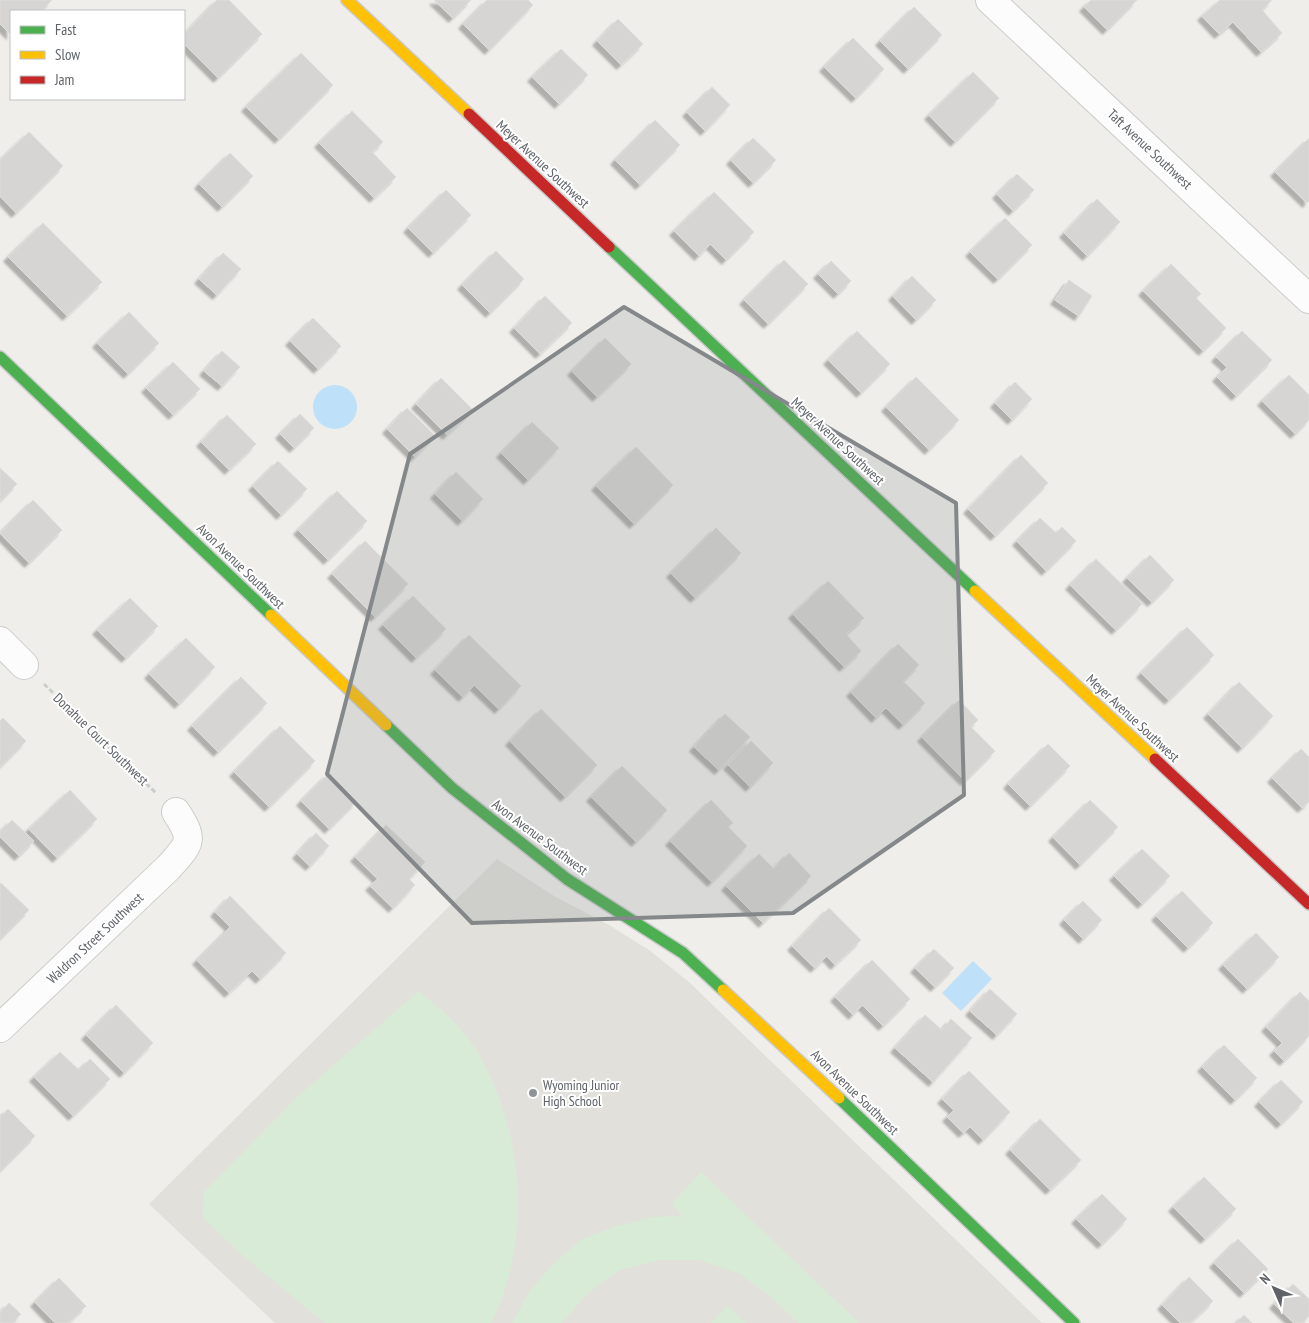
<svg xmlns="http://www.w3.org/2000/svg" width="1309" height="1323" font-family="'PT Sans Narrow',sans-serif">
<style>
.education{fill:#e2e0da}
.pitch{fill:#d8ebd6}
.water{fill:#bfe0f9}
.building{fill:#d6d5d3;stroke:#deddd9;filter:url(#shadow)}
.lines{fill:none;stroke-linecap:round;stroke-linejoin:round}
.street-casing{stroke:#cbcccc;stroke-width:30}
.fast-casing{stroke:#cacacb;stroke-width:14}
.slow-casing{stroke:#cacacb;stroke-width:14}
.jam-casing{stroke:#cacacb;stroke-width:14}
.path{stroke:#cacfcc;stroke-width:3;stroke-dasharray:5 2.5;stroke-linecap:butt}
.street{stroke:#fdfcfc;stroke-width:28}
.fast{stroke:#4caf50;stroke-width:11}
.slow{stroke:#ffc107;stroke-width:11}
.jam{stroke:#c62828;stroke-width:11}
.marked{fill:#84888a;fill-opacity:0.2;stroke:#84888a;stroke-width:4;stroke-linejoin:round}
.poi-dot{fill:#919496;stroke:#fff;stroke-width:2}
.labels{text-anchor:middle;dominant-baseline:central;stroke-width:4;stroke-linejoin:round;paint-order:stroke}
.street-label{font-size:14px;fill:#5f6368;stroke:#fff}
.poi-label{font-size:14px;fill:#5f6368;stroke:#fff;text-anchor:start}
</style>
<defs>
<filter id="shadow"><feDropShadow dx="-4.5" dy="4.5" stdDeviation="1" flood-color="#0004"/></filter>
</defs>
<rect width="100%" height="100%" fill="#efeeea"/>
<path class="education" d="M497 859 554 896 609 925 649 950 689 982 1042 1323H275L149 1204Z"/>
<g class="pitch">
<path d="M419 991C442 1010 467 1032 481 1058 524 1138 532 1241 491 1323H325L243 1256 203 1218 204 1192 298 1096Z"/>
<path d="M701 1172 859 1323H798L768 1294 738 1273 698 1260H659L619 1270 586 1295 562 1323H512L529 1292 553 1264 582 1239 617 1226 653 1217 682 1216 672 1203Z"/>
<path d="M728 1306 746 1323H711Z"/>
</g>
<g class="water">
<circle cx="335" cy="407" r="22"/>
<path d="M973 961 992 979 961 1011 942 993Z"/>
</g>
<g class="building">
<path d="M0 0H52L41 11H11V35L0 24Z"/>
<path d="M217 0H229L262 34 218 78 184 44V34Z"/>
<path d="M434 0H471L453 18Z"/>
<path d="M487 0H528L533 5 489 50 463 24Z"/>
<path d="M1091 0H1137L1107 30 1084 7Z"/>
<path d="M1220 0H1272L1262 10 1282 33 1261 52 1233 22 1219 34 1202 16Z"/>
<path d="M914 7 942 35 908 69 880 41Z"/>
<path d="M618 19 643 44 621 65 597 41Z"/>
<path d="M853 38 884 69 856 98 824 67Z"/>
<path d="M561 49 588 75 559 104 532 77Z"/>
<path d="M301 53 333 85 279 139 246 107Z"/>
<path d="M973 72 999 98 955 142 929 115Z"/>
<path d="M712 87 730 105 705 131 687 112Z"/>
<path d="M352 111 383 142 372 152 396 177 374 198 319 143Z"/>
<path d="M655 120 680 145 640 185 615 160Z"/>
<path d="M29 132 63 166 16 213 0 196V160Z"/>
<path d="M753 138 776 160 753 183 731 160Z"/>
<path d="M1309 138V201L1307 203 1275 172Z"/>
<path d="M230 153 253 176 222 207 199 184Z"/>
<path d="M1017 174 1034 190 1013 211 997 194Z"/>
<path d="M446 190 471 215 433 253 408 228Z"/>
<path d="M714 192 754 232 726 260 710 244 699 256 674 231Z"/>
<path d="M1097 199 1120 222 1087 256 1064 233Z"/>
<path d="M1005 218 1032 245 998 279 970 252Z"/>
<path d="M43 223 102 282 67 316 8 257Z"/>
<path d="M496 251 524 279 490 313 462 285Z"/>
<path d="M223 253 241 269 217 295 199 279Z"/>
<path d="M784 260 808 284 768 324 744 300Z"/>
<path d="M831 261 851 281 838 294 818 274Z"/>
<path d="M1171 264 1201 294 1196 298 1226 328 1203 351 1143 291Z"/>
<path d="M912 276 936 300 916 320 893 296Z"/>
<path d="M1069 280 1092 296 1079 316 1055 300Z"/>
<path d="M545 296 572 323 540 354 514 328Z"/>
<path d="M129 312 159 343 128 374 97 343Z"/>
<path d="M313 318 341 346 318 369 290 341Z"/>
<path d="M857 331 890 364 861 393 828 360Z"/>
<path d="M1242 331 1272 360 1236 396 1217 377 1227 367 1216 357Z"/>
<path d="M605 338 631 364 597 397 572 371Z"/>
<path d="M222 351 240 367 222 386 204 371Z"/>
<path d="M173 362 200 389 173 415 146 388Z"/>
<path d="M1289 375 1309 395V420L1295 434 1262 401Z"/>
<path d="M916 377 959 420 929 450 886 407Z"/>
<path d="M441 378 473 410 447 435 416 404Z"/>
<path d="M1015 382 1032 399 1012 420 995 403Z"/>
<path d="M407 408 435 436 415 457 387 429Z"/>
<path d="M300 414 314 428 294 448 280 434Z"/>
<path d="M227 415 256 444 229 470 201 442Z"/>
<path d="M532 422 559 448 528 480 501 453Z"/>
<path d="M636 447 673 485 634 524 596 486Z"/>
<path d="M1021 455 1048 483 995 536 968 509Z"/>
<path d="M278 461 307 489 281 515 253 486Z"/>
<path d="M0 468 17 484 0 501Z"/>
<path d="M456 472 483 499 462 521 435 494Z"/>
<path d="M337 491 367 521 328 560 298 530Z"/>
<path d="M33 500 62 530 29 563 0 533Z"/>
<path d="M1040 518 1056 533 1062 527 1076 541 1046 571 1017 541Z"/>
<path d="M716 528 741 553 695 598 671 573Z"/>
<path d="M365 541 408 584 375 617 332 574Z"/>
<path d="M1150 555 1174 580 1152 602 1127 578Z"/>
<path d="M1096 559 1142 604 1116 630 1070 585Z"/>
<path d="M828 581 864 618 846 634 861 651 844 667 793 614Z"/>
<path d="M413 596 446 629 416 658 383 625Z"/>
<path d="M130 598 158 626 126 658 97 630Z"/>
<path d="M1187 627 1214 655 1169 700 1141 673Z"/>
<path d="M469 635 521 686 499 709 474 685 463 697 435 670Z"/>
<path d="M186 638 215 667 179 704 149 674Z"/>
<path d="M898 644 919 665 903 681 925 703 903 725 886 708 876 718 851 692Z"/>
<path d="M241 677 267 703 218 752 192 726Z"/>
<path d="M1239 682 1273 716 1242 748 1208 714Z"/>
<path d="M959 700 978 720 971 727 995 751 965 781 922 737Z"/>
<path d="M541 709 597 765 565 797 510 741Z"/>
<path d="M725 714 750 737 719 770 694 747Z"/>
<path d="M3 718 26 741 0 767V721Z"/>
<path d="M280 726 315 761 269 807 234 772Z"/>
<path d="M751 741 773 763 750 787 728 765Z"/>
<path d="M1048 744 1070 766 1030 806 1008 784Z"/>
<path d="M1301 749 1309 757V802L1302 808 1272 778Z"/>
<path d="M622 766 667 810 636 842 591 797Z"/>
<path d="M328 774 356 802 329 829 301 801Z"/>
<path d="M70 790 97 819 57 858 29 829Z"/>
<path d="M711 800 733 823 728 827 747 846 712 882 670 841Z"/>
<path d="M1090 800 1118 827 1080 865 1053 837Z"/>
<path d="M12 820 34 841 19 856 0 837V832Z"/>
<path d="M386 825 425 862 409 879 415 885 393 908 370 886 378 879 355 857Z"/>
<path d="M316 833 329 846 310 866 297 854Z"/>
<path d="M1142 849 1170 876 1142 904 1114 876Z"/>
<path d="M789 853 811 876 763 923 726 886 759 854 774 869Z"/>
<path d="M1 883 29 910 0 939V884Z"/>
<path d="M1182 891 1213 923 1188 948 1156 916Z"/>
<path d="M230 896 286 953 260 979 252 971 229 993 197 960 230 927 215 912Z"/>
<path d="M1083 901 1102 920 1083 939 1064 920Z"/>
<path d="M829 908 861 940 835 965 827 956 815 968 792 946Z"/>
<path d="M1256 933 1279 957 1247 989 1223 965Z"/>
<path d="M934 949 954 968 935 987 915 968Z"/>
<path d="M872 960 910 999 883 1026 862 1005 853 1015 835 997Z"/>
<path d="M990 989 1017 1014 997 1035 970 1011Z"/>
<path d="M1300 992 1309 1001V1036L1284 1061 1274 1051 1282 1043 1266 1027Z"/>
<path d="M116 1005 153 1043 124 1073 86 1035Z"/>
<path d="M925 1015 942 1030 951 1019 972 1038 933 1082 895 1048Z"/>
<path d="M1224 1045 1257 1078 1235 1100 1202 1067Z"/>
<path d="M60 1052 79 1070 90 1059 110 1079 73 1116 34 1077Z"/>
<path d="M969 1071 1010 1112 983 1140 970 1127 963 1133 947 1117 954 1110 942 1099Z"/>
<path d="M1281 1080 1303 1102 1281 1124 1259 1102Z"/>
<path d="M8 1109 35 1136 0 1171V1117Z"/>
<path d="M1040 1119 1081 1160 1050 1190 1010 1150Z"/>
<path d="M1204 1177 1236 1209 1205 1239 1173 1207Z"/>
<path d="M1102 1194 1127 1219 1102 1244 1076 1219Z"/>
<path d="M1238 1239 1268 1269 1244 1293 1214 1263Z"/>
<path d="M1189 1277 1213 1301 1190 1323H1180L1162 1305Z"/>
<path d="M59 1278 86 1306 68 1323H55L35 1302Z"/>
<path d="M1293 1284 1309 1299V1316L1303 1323H1294L1274 1304Z"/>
<path d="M9 1303 21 1314 12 1323H0V1313Z"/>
<path d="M1244 1315 1252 1323H1236Z"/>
</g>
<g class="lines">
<g class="street-casing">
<g id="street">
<path d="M990 0 1309 299"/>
<path d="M0 641 24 665"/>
<path d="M0 1028 169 867C190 843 195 841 176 812"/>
</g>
</g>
<g class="fast-casing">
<g id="fast">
<path d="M609 247 975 591"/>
<path d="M0 357 271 615"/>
<path d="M386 725 452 788 567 879 683 953 723 990"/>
<path d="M839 1098 1074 1323"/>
</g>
</g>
<g class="slow-casing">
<g id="slow">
<path d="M347 0 469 114"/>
<path d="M975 591 1155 759"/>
<path d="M271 615 386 725"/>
<path d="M723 990 839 1098"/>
</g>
</g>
<g class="jam-casing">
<g id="jam">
<path d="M469 114 609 247"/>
<path d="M1155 759 1309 904"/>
</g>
</g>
<path class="path" d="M44 684 156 793"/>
<use href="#street" class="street"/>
<use href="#fast" class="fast"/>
<use href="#slow" class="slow"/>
<use href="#jam" class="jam"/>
</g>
<path class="marked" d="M624 307 956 503 964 795 793 913 472 923 327 774 410 454Z"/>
<circle class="poi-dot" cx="533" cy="1093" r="5"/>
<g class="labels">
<g class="street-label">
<text transform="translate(1150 149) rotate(43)">Taft Avenue Southwest</text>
<text transform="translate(543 164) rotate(43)">Meyer Avenue Southwest</text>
<text transform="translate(838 441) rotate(43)">Meyer Avenue Southwest</text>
<text transform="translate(241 566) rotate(44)">Avon Avenue Southwest</text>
<text transform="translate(1133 718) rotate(43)">Meyer Avenue Southwest</text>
<text transform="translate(101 739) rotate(44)">Donahue Court Southwest</text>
<text transform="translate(540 837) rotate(37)">Avon Avenue Southwest</text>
<text transform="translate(95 938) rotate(-43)">Waldron Street Southwest</text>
<text transform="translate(855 1092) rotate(44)">Avon Avenue Southwest</text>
</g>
<g class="poi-label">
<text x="543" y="1085">Wyoming Junior<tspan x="543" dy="16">High School</tspan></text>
</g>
</g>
<rect x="10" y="10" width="175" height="90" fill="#ffffff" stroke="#bfc1c3"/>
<rect x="20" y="26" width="25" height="8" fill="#4caf50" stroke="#bfc1c3"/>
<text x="55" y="35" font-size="15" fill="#5f6368">Fast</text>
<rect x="20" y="51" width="25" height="8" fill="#ffc107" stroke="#bfc1c3"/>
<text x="55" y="60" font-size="15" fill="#5f6368">Slow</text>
<rect x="20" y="76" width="25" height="8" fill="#c62828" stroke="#bfc1c3"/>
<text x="55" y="85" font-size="15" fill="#5f6368">Jam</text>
<g transform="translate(1274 1288) rotate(315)" stroke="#ffffff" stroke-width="4" paint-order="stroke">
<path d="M0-4L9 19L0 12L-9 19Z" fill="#5f6368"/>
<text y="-8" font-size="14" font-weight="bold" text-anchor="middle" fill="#5f6368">N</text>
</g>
</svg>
